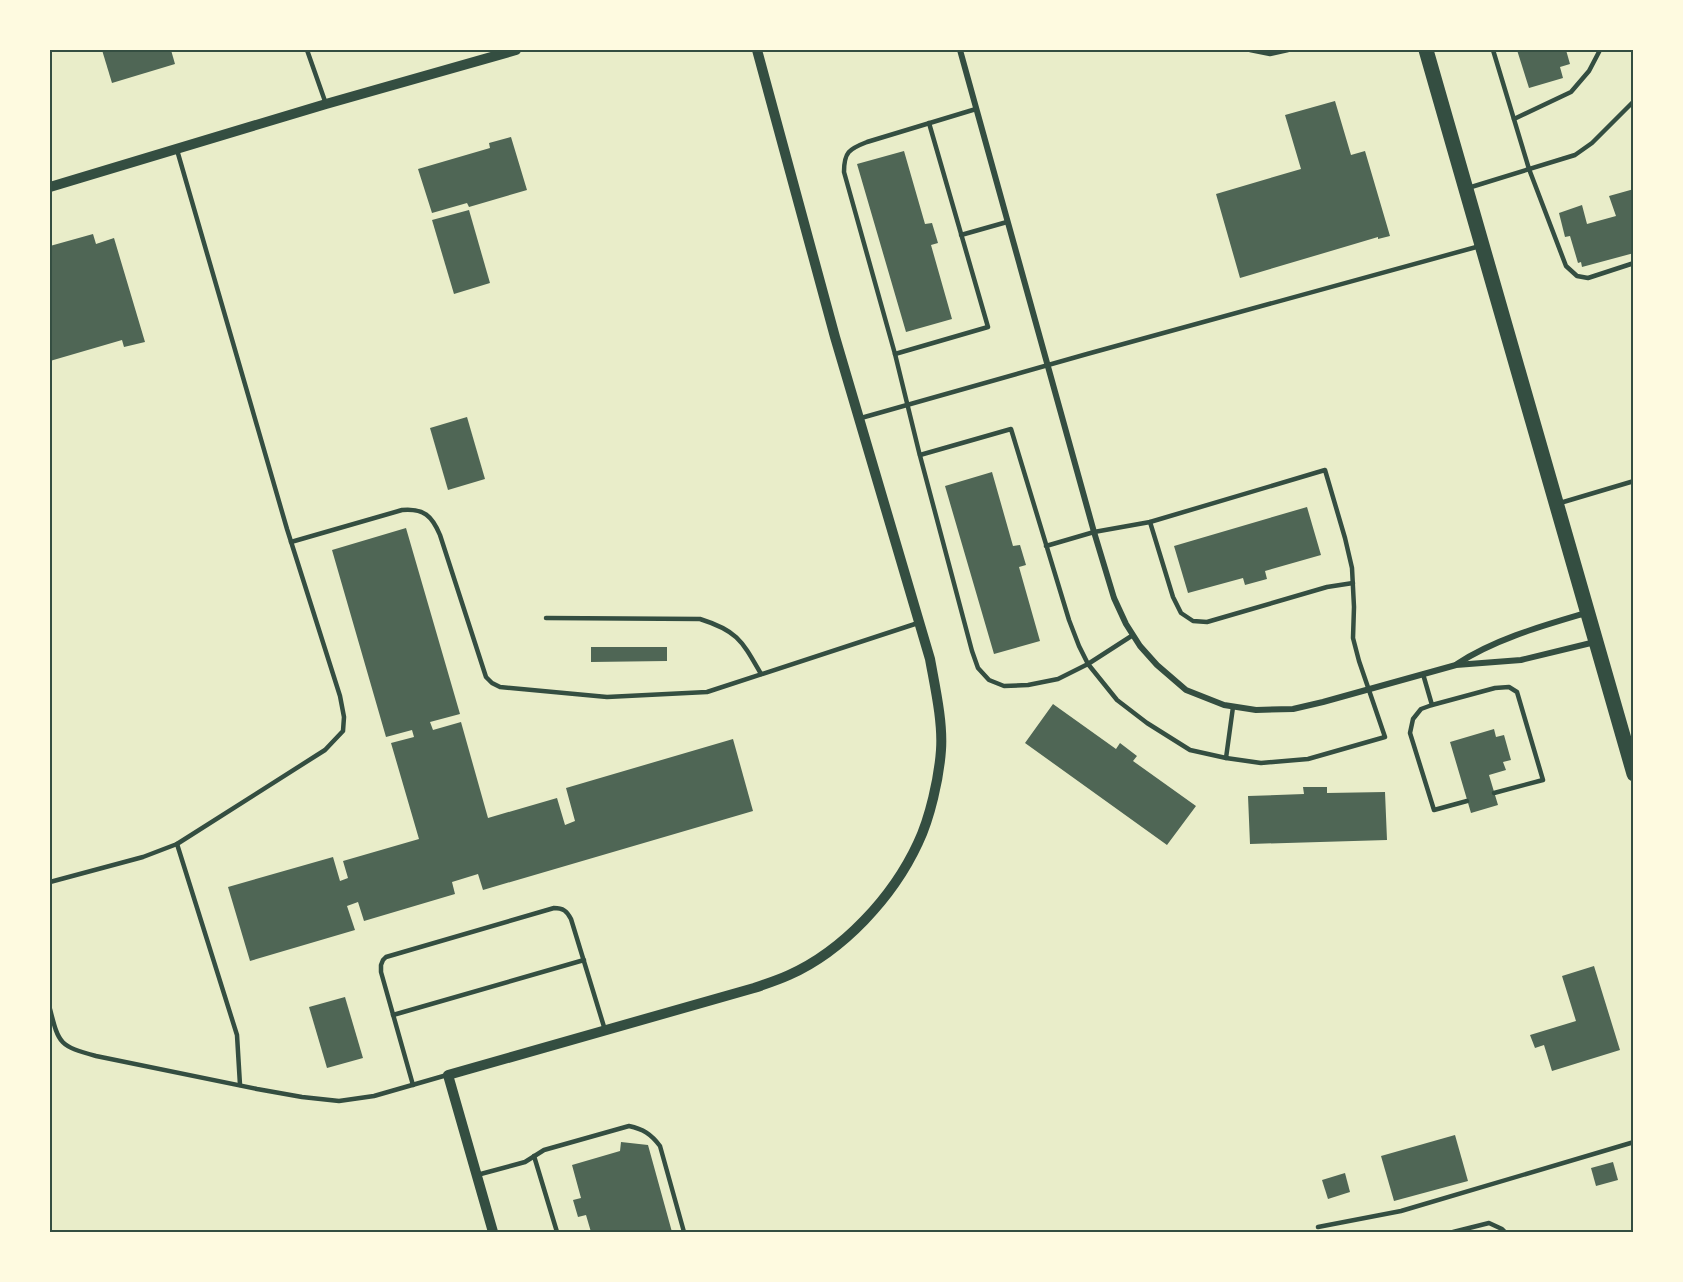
<svg xmlns="http://www.w3.org/2000/svg" width="1683" height="1282" font-family="'Noto Sans',sans-serif">
<style>
.building{fill:#4f6655}
.lines{fill:none;stroke-linecap:round;stroke-linejoin:round}
.service{stroke:#344e41;stroke-width:4.5}
.minor{stroke:#344e41;stroke-width:6}
.tertiary{stroke:#344e41;stroke-width:10}
.primary{stroke:#344e41;stroke-width:15}
.neatline{fill:none;stroke:#344e41;stroke-width:2}
</style>
<rect width="100%" height="100%" fill="#e9edc9"/>
<g class="building">
<path d="M102 50H171L175 64 112 83Z"/>
<path d="M1517 50H1566L1570 64 1560 67 1563 78 1529 88Z"/>
<path d="M1335 101 1351 155 1365 151 1390 236 1378 239V237L1240 278 1216 194 1301 169 1285 115Z"/>
<path d="M511 137 527 190 469 207 467 203 432 213 418 169 490 148 489 143Z"/>
<path d="M904 151 925 224 932 223 938 243 931 245 952 319 906 332 857 164Z"/>
<path d="M1634 189V253L1582 267 1581 262 1578 263 1570 236 1565 237 1559 213 1582 205 1587 224 1616 216 1609 196Z"/>
<path d="M469 210 490 283 454 294 432 220Z"/>
<path d="M93 234 96 244 114 238 145 342 124 347 122 340 50 361V246Z"/>
<path d="M467 417 485 479 448 490 430 428Z"/>
<path d="M992 472 1013 546 1020 545 1026 565 1019 567 1040 641 994 654 945 486Z"/>
<path d="M1307 507 1321 555 1265 571 1267 579 1245 585 1243 578 1188 593 1174 546Z"/>
<path d="M406 528 460 714 430 722 433 730 461 722 488 818 557 798 565 825 575 821 566 788 733 739 753 811 483 890 478 874 452 882 455 894 364 921 358 902 347 906 355 930 250 961 228 887 333 857 340 881 348 878 343 861 419 839 391 743 414 737 412 730 386 737 332 550Z"/>
<path d="M591 647H667V661L591 662Z"/>
<path d="M1053 704 1116 749 1120 743 1137 756 1133 761 1196 806 1167 845 1025 743Z"/>
<path d="M1494 729 1496 737 1504 735 1511 760 1503 762 1506 770 1489 775 1498 805 1471 813 1450 742Z"/>
<path d="M1303 787H1327V793L1385 792 1387 840 1250 844 1248 796 1304 794Z"/>
<path d="M1594 966 1620 1050 1552 1071 1544 1045 1535 1048 1530 1035 1576 1021 1562 976Z"/>
<path d="M345 997 363 1058 327 1068 309 1007Z"/>
<path d="M1455 1135 1468 1181 1394 1201 1381 1156Z"/>
<path d="M621 1142 648 1145 672 1232H591L586 1215 578 1217 573 1200 581 1198 572 1165 620 1151Z"/>
<path d="M1613 1162 1618 1180 1596 1186 1591 1168Z"/>
<path d="M1345 1173 1350 1192 1328 1199 1322 1180Z"/>
</g>
<g class="lines">
<g class="service">
<path d="M307 50 326 104"/>
<path d="M1250 50 1270 54 1288 50"/>
<path d="M1493 50 1529 169 1566 266 1577 276 1588 278 1634 263"/>
<path d="M976 109 867 142C849 149 844 152 844 172L895 354 919 452 972 651 978 668 989 680 1004 686 1028 685 1058 679 1088 664 1133 635"/>
<path d="M1514 119 1571 92 1589 71 1600 50"/>
<path d="M1468 188 1575 155 1592 143 1634 101"/>
<path d="M961 235 1007 222"/>
<path d="M895 354 988 327 929 123"/>
<path d="M861 418 1087 354 1480 246"/>
<path d="M920 455 1011 429 1069 620 1079 646 1088 664 1117 700 1147 723 1190 750 1226 758 1261 763 1308 759 1385 737 1359 661 1353 638 1354 607 1352 568 1345 538 1325 470 1150 522 1094 532 1046 546"/>
<path d="M1560 503 1634 481"/>
<path d="M1150 522 1173 597 1181 613 1193 621 1207 622 1327 587 1353 583"/>
<path d="M291 542 402 510C424 508 432 516 440 535L486 677 492 683 500 687 607 697 707 692 918 623"/>
<path d="M546 618 700 619C738 631 742 641 761 674"/>
<path d="M1423 674 1432 705 1495 688 1509 687 1517 692 1543 780 1494 793"/>
<path d="M1432 705 1421 709 1413 719 1410 733 1434 810 1467 801"/>
<path d="M1226 758 1233 707"/>
<path d="M177 844 237 1035 240 1085"/>
<path d="M50 882 143 857 177 844 325 750 343 731 344 717 340 696 287 529 177 150"/>
<path d="M50 1009C59 1045 60 1046 96 1056L257 1089 302 1097 339 1101 374 1096 447 1075"/>
<path d="M393 1015 584 960"/>
<path d="M413 1085 381 972V965L383 960 386 957 554 908C563 908 567 911 571 919L605 1030"/>
<path d="M534 1156 557 1232"/>
<path d="M477 1175 525 1162 544 1150 629 1126C643 1129 651 1134 660 1146L684 1232"/>
<path d="M1318 1227 1401 1211 1634 1142"/>
<path d="M1453 1232 1489 1223 1502 1229 1505 1232"/>
</g>
<g class="minor">
<path d="M960 50 1094 532 1114 598 1126 624 1140 646 1157 665 1186 690 1224 705 1256 710 1293 709 1323 702 1456 665 1521 660 1595 642"/>
<path d="M1457 664C1495 639 1542 626 1586 613"/>
</g>
<g class="tertiary">
<path d="M50 187 326 104 516 50"/>
<path d="M493 1232 448 1075 754 988C766 984 778 980 789 975 843 951 893 897 918 843 930 818 939 778 941 750 943 722 935 687 930 659L835 337 757 50"/>
</g>
<path class="primary" d="M1426 50 1634 774"/>
</g>
<rect width="1683" height="1282" fill="none" stroke="#fefae0" stroke-width="102"/>
<rect x="51" y="51" width="1581" height="1180" class="neatline"/>
</svg>
